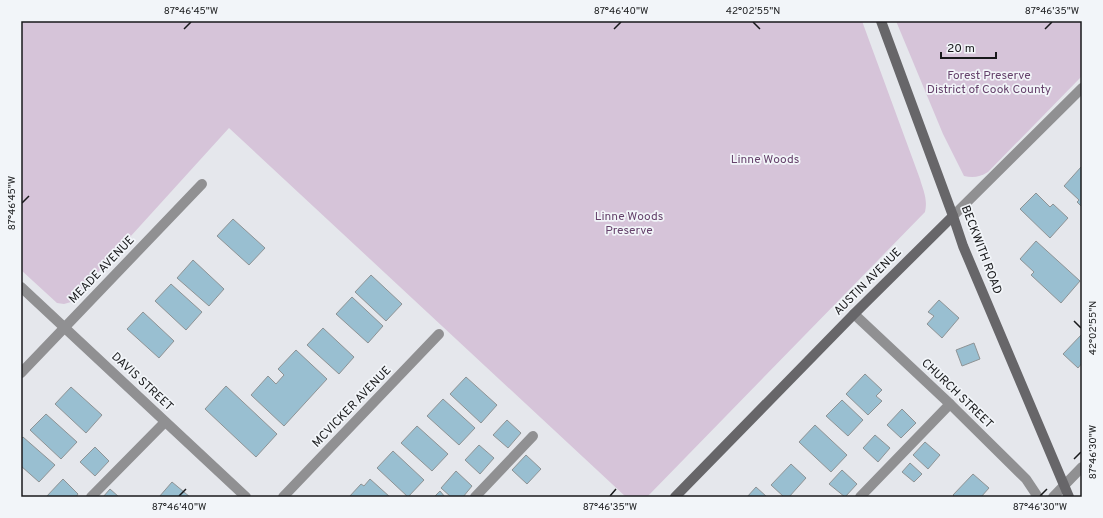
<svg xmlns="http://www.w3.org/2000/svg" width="1103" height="518" font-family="Overpass,sans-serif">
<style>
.green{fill:#d6c4d9}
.building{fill:#99bfd1;stroke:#8e9395}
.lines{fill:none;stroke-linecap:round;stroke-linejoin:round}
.lane{stroke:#909092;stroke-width:10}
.street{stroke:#909092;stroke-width:10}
.secondary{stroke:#676669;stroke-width:10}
.ticks{fill:none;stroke:#18191b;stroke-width:1.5}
.labels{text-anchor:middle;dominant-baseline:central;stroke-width:3.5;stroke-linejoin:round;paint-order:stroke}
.park-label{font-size:12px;fill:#66436c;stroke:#f2f5f9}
.street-label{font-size:12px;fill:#18191b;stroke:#f2f5f9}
.neatline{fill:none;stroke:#18191b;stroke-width:1.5}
.ticks-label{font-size:10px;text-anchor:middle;fill:#18191b}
</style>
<rect width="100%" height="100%" fill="#e5e7ec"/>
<g class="green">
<path d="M21 21H862L920 179C923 190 928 199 925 212L647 497H626L229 128 71 302 64 304 57 303 21 270Z"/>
<path d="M896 21H1082V76L988 172C980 177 973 178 964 176L943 134Z"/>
</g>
<g class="building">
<path d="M1081 167 1082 168V207L1077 202 1079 200 1064 186Z"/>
<path d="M1036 193 1050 207 1053 204 1068 218 1050 238 1020 209Z"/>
<path d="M233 219 265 248 249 265 217 236Z"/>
<path d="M1036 241 1080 281 1061 303 1031 275 1034 272 1020 259Z"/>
<path d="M193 260 224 289 209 306 177 278Z"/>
<path d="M371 275 402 304 386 321 355 292Z"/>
<path d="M171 284 202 312 186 330 155 301Z"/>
<path d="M352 297 383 326 368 343 336 314Z"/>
<path d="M939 300 959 318 942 338 927 324 934 316 928 312Z"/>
<path d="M143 312 174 341 159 358 127 329Z"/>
<path d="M323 328 354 357 339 374 307 345Z"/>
<path d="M1082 334V363L1078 368 1063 354Z"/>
<path d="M974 343 980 359 962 366 956 350Z"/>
<path d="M296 350 327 379 284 426 251 395 268 376 276 384 284 375 278 369Z"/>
<path d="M865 374 882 390 876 396 882 401 868 415 846 394Z"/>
<path d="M466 377 497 405 481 423 450 394Z"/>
<path d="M226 386 277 434 256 457 205 409Z"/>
<path d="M71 387 102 415 86 433 55 404Z"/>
<path d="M443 399 475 428 459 445 427 416Z"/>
<path d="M842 400 863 420 848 436 826 416Z"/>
<path d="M902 409 916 423 901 438 887 425Z"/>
<path d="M46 414 77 442 61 459 30 430Z"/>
<path d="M507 420 521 433 508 448 493 435Z"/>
<path d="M815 425 847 455 831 472 799 442Z"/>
<path d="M417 426 448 454 432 471 401 443Z"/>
<path d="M875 435 890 448 878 462 863 448Z"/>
<path d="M23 437 55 465 39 482 21 466V439Z"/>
<path d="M925 442 940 455 928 469 913 455Z"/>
<path d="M479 445 494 458 480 474 465 460Z"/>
<path d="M95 447 109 461 95 476 80 462Z"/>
<path d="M393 451 424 480 408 497 377 468Z"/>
<path d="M526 455 541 469 527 484 512 470Z"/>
<path d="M910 463 922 474 914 482 902 472Z"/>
<path d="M791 464 806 478 789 497H784L771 485Z"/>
<path d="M842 470 857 484 845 497 829 484Z"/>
<path d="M456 471 472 486 463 497H451L441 488Z"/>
<path d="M973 474 989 488 981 497H955L953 495Z"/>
<path d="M63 479 78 494 76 497H46Z"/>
<path d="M370 479 390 497H349L361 484 364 486Z"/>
<path d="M172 482 190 497H159Z"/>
<path d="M756 487 767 497H747Z"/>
<path d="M110 489 119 497H103Z"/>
<path d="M440 491 445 497H434Z"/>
</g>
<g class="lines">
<g class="lane">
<path d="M91 497 165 422"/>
<path d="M475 497 533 436"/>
<path d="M860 497 950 404"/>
</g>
<g class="street">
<path d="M953 216 1082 88"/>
<path d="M21 287 246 497"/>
<path d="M854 314 950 404 1026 479 1038 497"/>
<path d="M21 373 202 184"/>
<path d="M283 497 439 334"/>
<path d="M1053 497 1082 467"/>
</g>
<g class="secondary">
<path d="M881 21 953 216 963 246 1069 497"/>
<path d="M675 497 854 314 953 216"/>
</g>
</g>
<path class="ticks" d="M753 22 760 29M184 29 191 22M614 29 621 22M1045 29 1052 22M22 203 29 196M1074 321 1081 328M1074 459 1081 452M179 496 186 489M610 496 616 489M1040 496 1047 489"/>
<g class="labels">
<g class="park-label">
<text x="989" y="76">Forest Preserve<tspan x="989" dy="14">District of Cook County</tspan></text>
<text x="765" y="160">Linne Woods</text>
<text x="629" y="217">Linne Woods<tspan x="629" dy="14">Preserve</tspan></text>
</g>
<g class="street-label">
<text transform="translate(981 250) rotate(69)">BECKWITH ROAD</text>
<text transform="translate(102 270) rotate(-46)">MEADE AVENUE</text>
<text transform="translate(868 282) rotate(-45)">AUSTIN AVENUE</text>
<text transform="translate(142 382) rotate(43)">DAVIS STREET</text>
<text transform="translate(957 394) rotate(44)">CHURCH STREET</text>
<text transform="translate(352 407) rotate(-46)">MCVICKER AVENUE</text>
</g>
</g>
<rect width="1103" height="518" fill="none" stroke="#f2f5f9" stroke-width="44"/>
<path d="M941 52v6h55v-6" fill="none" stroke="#18191b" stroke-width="2"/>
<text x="947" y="52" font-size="12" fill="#18191b" stroke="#f2f5f9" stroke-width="3" paint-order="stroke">20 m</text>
<rect x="22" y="22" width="1059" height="474" class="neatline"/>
<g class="ticks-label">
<text x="191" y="14">87°46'45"W</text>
<text x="621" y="14">87°46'40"W</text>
<text x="753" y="14">42°02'55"N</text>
<text x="1052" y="14">87°46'35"W</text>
<text transform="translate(11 203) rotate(-90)" y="4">87°46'45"W</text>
<text transform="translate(1092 328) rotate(-90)" y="4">42°02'55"N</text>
<text transform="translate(1092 452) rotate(-90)" y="4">87°46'30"W</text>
<text x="179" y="510">87°46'40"W</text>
<text x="610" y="510">87°46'35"W</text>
<text x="1040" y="510">87°46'30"W</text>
</g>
</svg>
